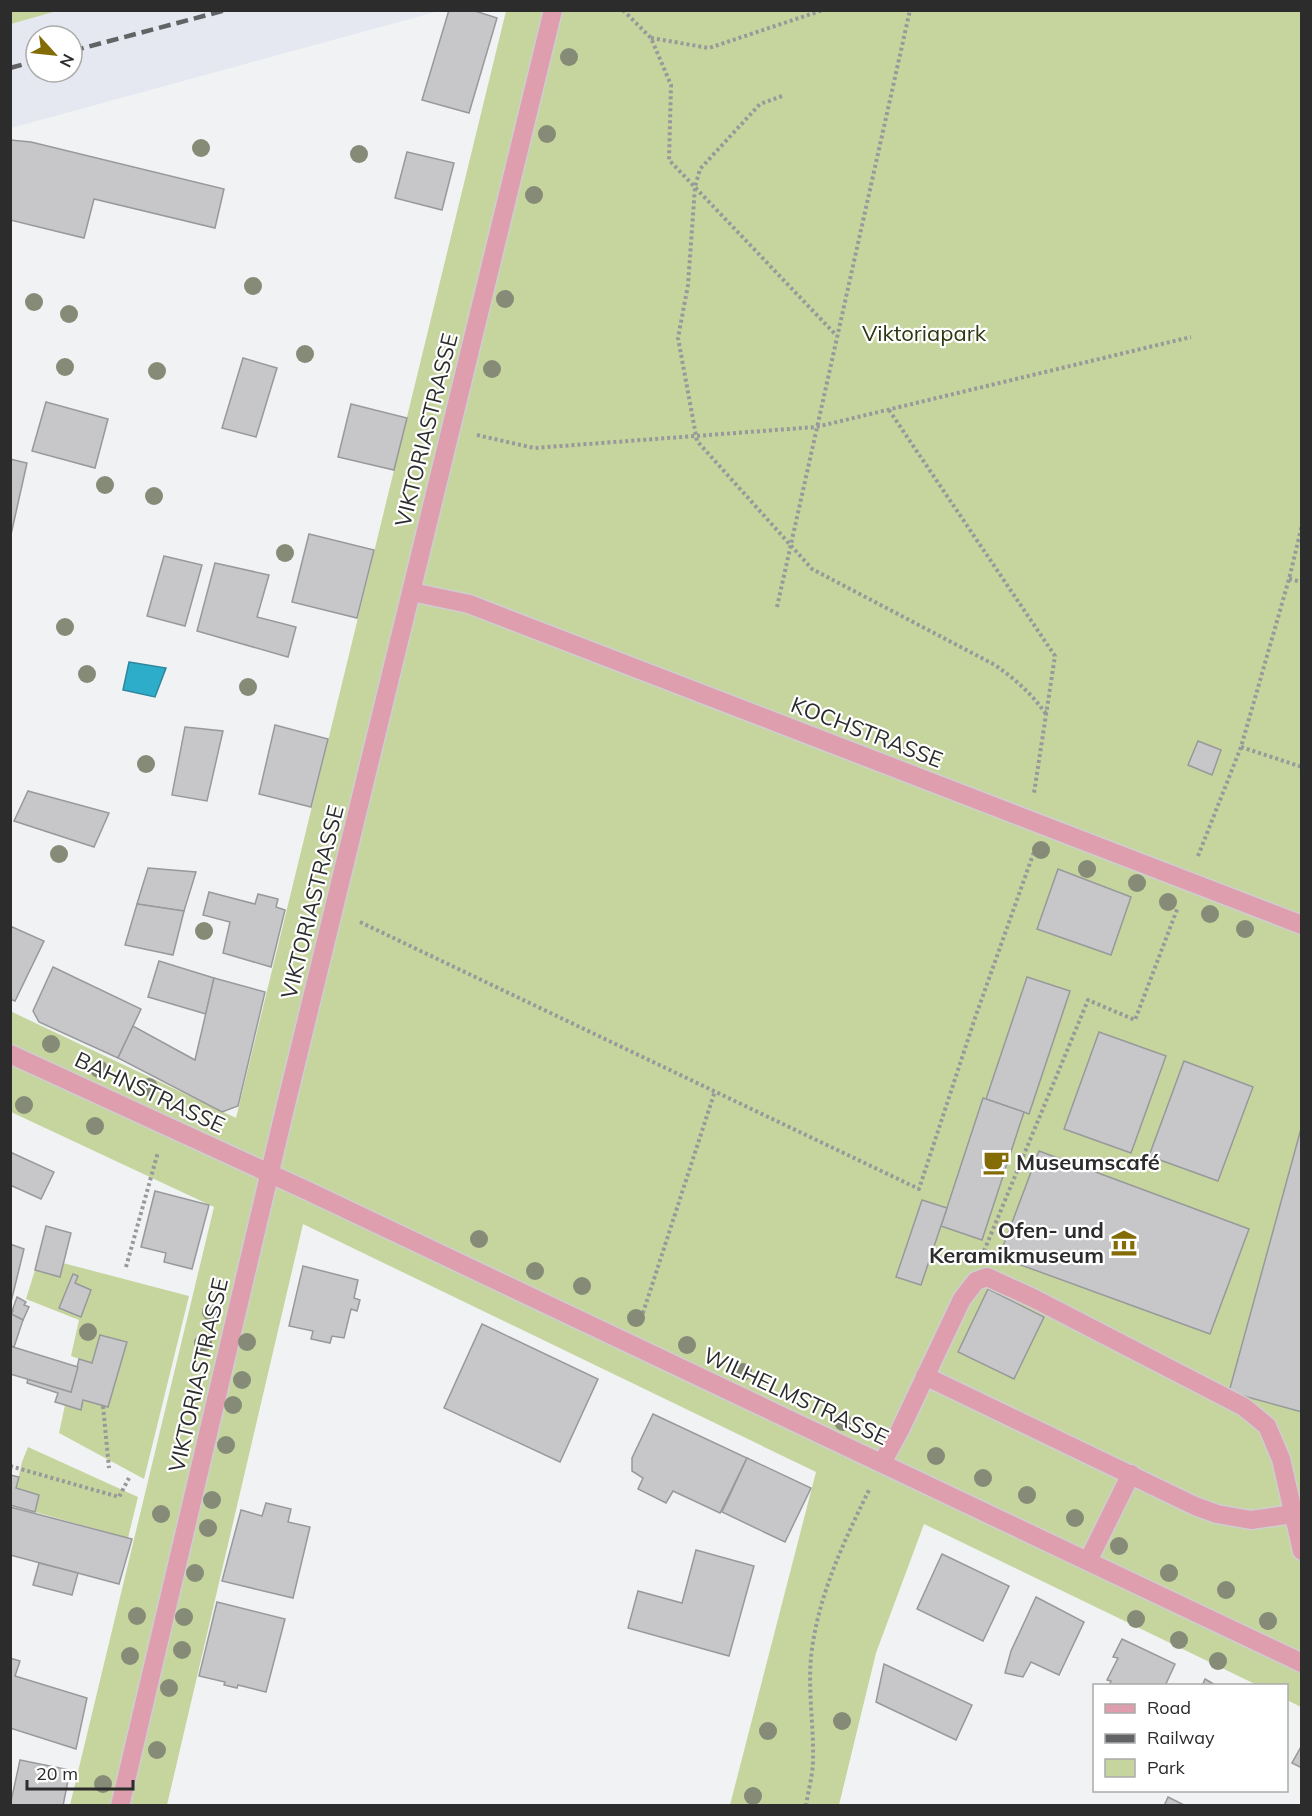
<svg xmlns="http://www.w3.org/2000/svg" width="1312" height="1816" font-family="Mulish,sans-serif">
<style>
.built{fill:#e5e7f1;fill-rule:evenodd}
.green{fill:#c6d59e}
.water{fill:#2dadca;stroke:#2d869b;stroke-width:1.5}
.building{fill:#c7c7ca;stroke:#98999b;stroke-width:1.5}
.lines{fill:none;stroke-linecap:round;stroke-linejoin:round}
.minor-casing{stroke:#ceced0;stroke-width:21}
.path{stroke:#99999b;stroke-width:4;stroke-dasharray:3 3;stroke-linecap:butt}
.minor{stroke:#de9ead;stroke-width:18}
.rail{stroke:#626364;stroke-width:4.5;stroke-dasharray:12 6;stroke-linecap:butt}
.tree{fill:#868b78}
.labels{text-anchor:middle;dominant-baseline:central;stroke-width:4.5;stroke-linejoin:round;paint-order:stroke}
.park-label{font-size:22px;fill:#2e3612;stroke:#fff}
.street-label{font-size:22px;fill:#2c2c2d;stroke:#fff}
.poi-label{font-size:22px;font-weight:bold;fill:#2c2c2d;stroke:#fff;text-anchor:start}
</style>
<rect width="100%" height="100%" fill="#f1f2f4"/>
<path class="built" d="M57 11H439L11 128V24ZM36 36H72V72H36Z"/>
<g class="green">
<path d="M11 10H57V11L11 24Z"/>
<path d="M506 11H1301V1707L1287 1700 1286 1686 1257 1685 924 1524 876 1653 839 1805H730L816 1472 303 1224 167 1805H70L214 1207 11 1112 10 1011 236 1118Z"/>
<path d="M63 1263 189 1296 144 1479 59 1433 65 1405 80 1410 83 1400 108 1407 127 1342 100 1335 92 1363 71 1356 79 1320 26 1299 35 1270 60 1277Z"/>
<path d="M28 1447 138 1497 128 1538 35 1512 16 1488 22 1462Z"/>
</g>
<path class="water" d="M129 662 166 668 155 697 123 690Z"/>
<g class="building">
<path d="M449 10H472L497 18 469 113 422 100Z"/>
<path d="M10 140 31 142 224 189 215 228 94 199 84 238 10 220Z"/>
<path d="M407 152 454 163 442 210 395 198Z"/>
<path d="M243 358 277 368 256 437 222 428Z"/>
<path d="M46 402 108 419 95 468 32 451Z"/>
<path d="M351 404 407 418 394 470 338 457Z"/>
<path d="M10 459 27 463 10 539Z"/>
<path d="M309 534 374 550 357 618 292 602Z"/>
<path d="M164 556 202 565 185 626 147 616Z"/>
<path d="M215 563 269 575 257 617 296 627 288 657 197 631Z"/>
<path d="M275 725 328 739 311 807 259 794Z"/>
<path d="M185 727 223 731 207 801 172 795Z"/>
<path d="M1198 741 1221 750 1212 775 1188 765Z"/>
<path d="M28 791 109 813 94 847 14 821Z"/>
<path d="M148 868 196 872 184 911 137 904Z"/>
<path d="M1058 869 1131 897 1111 955 1037 929Z"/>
<path d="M209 892 255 904 258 894 278 899 276 907 285 910 271 967 223 953 230 922 203 915Z"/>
<path d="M137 904 184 911 173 955 125 945Z"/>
<path d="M10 926 44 941 15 1001 10 999Z"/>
<path d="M159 961 214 978 206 1014 148 997Z"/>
<path d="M53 967 141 1009 118 1058 39 1022 33 1011Z"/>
<path d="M1027 977 1070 991 1029 1114 986 1099Z"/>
<path d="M214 978 265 992 238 1106 222 1112 118 1058 133 1026 195 1060Z"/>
<path d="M1099 1032 1166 1056 1131 1153 1064 1129Z"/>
<path d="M1184 1061 1253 1087 1218 1181 1149 1156Z"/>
<path d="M983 1098 1024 1112 982 1240 941 1226Z"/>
<path d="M1302 1125V1412L1229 1392Z"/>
<path d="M1039 1151 1249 1229 1210 1334 999 1257Z"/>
<path d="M10 1152 54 1172 41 1199 10 1185Z"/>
<path d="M155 1191 209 1205 192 1269 164 1262 166 1253 141 1247Z"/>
<path d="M922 1200 947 1208 921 1285 896 1277Z"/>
<path d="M46 1226 71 1233 60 1277 35 1270Z"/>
<path d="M10 1244 24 1249 10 1306Z"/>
<path d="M303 1266 358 1280 354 1298 360 1300 357 1311 351 1309 344 1338 332 1336 330 1343 311 1339 313 1331 289 1326Z"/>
<path d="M73 1274 78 1276 75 1283 91 1290 81 1317 59 1308Z"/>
<path d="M988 1289 1044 1317 1014 1379 958 1352Z"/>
<path d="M17 1297 26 1302 24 1305 29 1307 23 1320 11 1314Z"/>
<path d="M10 1310 13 1311 11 1314 23 1320 14 1347 10 1346Z"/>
<path d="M482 1324 598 1379 560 1462 444 1408Z"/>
<path d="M100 1335 127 1342 108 1407 83 1400 81 1410 65 1405 55 1402 58 1393 27 1383 28 1379 71 1392 79 1359 92 1363Z"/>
<path d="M10 1346 78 1367 71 1392 10 1374Z"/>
<path d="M653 1414 747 1458 720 1513 673 1491 666 1503 638 1489 643 1478 632 1471V1458Z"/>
<path d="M747 1458 811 1488 785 1542 722 1512Z"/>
<path d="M10 1475 19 1477 16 1488 39 1495 35 1512 10 1505Z"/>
<path d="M266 1503 291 1509 288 1522 310 1527 293 1598 222 1581 241 1510 262 1516Z"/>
<path d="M10 1507 132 1539 119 1584 10 1555Z"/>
<path d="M696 1550 754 1566 729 1656 628 1628 638 1591 682 1603Z"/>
<path d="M942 1554 1009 1586 983 1641 917 1609Z"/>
<path d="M39 1563 78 1573 72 1595 33 1585Z"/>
<path d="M1036 1597 1084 1622 1059 1675 1031 1662 1023 1677 1005 1673 1011 1651Z"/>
<path d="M217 1602 285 1619 266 1692 238 1685 237 1688 224 1685 225 1682 199 1676Z"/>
<path d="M1122 1639 1175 1664 1165 1686H1109L1111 1681 1107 1680 1118 1658 1113 1657Z"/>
<path d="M10 1658 20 1661 15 1676 87 1698 76 1749 10 1728Z"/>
<path d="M884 1664 972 1705 956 1740 876 1702Z"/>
<path d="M1205 1679 1217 1686H1202Z"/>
<path d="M1302 1745V1768L1292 1763Z"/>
<path d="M20 1760 70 1770 63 1806H10Z"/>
<path d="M1168 1797 1186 1806H1164Z"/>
</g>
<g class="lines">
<g class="minor-casing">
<g id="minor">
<path d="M412 592 469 604 1302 925"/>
<path d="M10 1054 310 1192 1302 1663"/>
<path d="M925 1376 1195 1506 1217 1514 1251 1520 1293 1514"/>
<path d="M882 1463 900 1430 962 1299 976 1281 987 1277 1033 1298 1244 1407 1267 1426 1281 1459 1302 1551"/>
<path d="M1088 1561 1131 1474"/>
<path d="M120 1806 282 1121 553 10"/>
</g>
</g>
<g class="path">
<path d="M623 10 651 38 671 85 669 160 836 335"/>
<path d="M651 38 709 48 823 10"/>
<path d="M782 96 760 104 700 169 695 187 688 285 678 338 697 441 812 569 995 665C1015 679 1032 694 1046 714"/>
<path d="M889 410 1055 656 1034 793"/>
<path d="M477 435 534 448 816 427 1191 337"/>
<path d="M1289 579 1302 582"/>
<path d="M777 607 910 10"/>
<path d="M1241 747 1302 767"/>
<path d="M1198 856 1241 747 1289 579 1302 525"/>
<path d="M360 922 919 1189 975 1018 1035 849"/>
<path d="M984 1251 1088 1000 1135 1020 1178 907"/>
<path d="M126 1267 158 1152"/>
<path d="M641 1319 715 1091"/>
<path d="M103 1406 109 1468"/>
<path d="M10 1466 119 1497 129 1478"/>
<path d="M806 1806C808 1791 813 1775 813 1760 814 1721 806 1681 813 1642 822 1587 846 1537 870 1488"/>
</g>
<use href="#minor" class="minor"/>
<g class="rail">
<path d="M72 51 226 10"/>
<path d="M10 68 36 61"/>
</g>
</g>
<g class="tree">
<circle cx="569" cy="57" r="9"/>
<circle cx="547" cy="134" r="9"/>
<circle cx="201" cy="148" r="9"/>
<circle cx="359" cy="154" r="9"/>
<circle cx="534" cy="195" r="9"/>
<circle cx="253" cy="286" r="9"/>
<circle cx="505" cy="299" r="9"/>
<circle cx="34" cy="302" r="9"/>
<circle cx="69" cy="314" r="9"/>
<circle cx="305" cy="354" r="9"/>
<circle cx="65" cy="367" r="9"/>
<circle cx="492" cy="369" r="9"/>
<circle cx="157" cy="371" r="9"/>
<circle cx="105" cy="485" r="9"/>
<circle cx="154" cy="496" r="9"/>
<circle cx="285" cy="553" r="9"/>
<circle cx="65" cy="627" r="9"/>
<circle cx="87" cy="674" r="9"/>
<circle cx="248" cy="687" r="9"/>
<circle cx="146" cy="764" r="9"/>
<circle cx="1041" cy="850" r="9"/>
<circle cx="59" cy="854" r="9"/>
<circle cx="1087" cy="869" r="9"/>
<circle cx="1137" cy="883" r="9"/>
<circle cx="1168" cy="902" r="9"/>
<circle cx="1210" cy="914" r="9"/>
<circle cx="1245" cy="929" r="9"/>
<circle cx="204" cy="931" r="9"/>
<circle cx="51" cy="1044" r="9"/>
<circle cx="99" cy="1069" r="9"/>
<circle cx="149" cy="1087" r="9"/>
<circle cx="24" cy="1105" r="9"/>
<circle cx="95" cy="1126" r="9"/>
<circle cx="479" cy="1239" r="9"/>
<circle cx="535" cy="1271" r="9"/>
<circle cx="582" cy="1286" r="9"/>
<circle cx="211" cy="1312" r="9"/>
<circle cx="636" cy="1318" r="9"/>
<circle cx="88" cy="1332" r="9"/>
<circle cx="247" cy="1342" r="9"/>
<circle cx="203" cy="1343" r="9"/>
<circle cx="687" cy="1345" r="9"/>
<circle cx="743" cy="1372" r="9"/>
<circle cx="242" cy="1380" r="9"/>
<circle cx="233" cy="1405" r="9"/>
<circle cx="843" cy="1422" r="9"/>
<circle cx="226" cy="1445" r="9"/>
<circle cx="936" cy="1456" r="9"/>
<circle cx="983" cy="1478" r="9"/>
<circle cx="1027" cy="1495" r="9"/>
<circle cx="212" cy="1500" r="9"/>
<circle cx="161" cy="1514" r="9"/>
<circle cx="1075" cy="1518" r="9"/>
<circle cx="208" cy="1528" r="9"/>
<circle cx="1119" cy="1546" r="9"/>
<circle cx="195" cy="1573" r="9"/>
<circle cx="1169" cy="1573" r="9"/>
<circle cx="1226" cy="1590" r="9"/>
<circle cx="137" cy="1616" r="9"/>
<circle cx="184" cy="1617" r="9"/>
<circle cx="1136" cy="1619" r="9"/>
<circle cx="1268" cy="1621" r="9"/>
<circle cx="1179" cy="1640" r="9"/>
<circle cx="182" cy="1650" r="9"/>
<circle cx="130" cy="1656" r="9"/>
<circle cx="1218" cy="1661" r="9"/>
<circle cx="169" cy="1688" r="9"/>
<circle cx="842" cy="1721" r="9"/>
<circle cx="768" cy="1731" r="9"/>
<circle cx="157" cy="1750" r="9"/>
<circle cx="103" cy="1784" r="9"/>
<circle cx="753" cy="1796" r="9"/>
</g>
<defs>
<g id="cafe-bare" transform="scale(2.07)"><path d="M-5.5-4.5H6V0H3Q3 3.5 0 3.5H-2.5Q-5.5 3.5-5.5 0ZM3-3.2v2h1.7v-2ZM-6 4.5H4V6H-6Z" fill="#836b06" stroke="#fff" stroke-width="2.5" paint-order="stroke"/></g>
<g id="museum-bare" transform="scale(2.07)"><path d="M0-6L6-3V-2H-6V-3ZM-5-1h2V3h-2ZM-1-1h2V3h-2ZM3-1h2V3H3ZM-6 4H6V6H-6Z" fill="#836b06" stroke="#fff" stroke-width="2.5" paint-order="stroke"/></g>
</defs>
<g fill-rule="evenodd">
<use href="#cafe-bare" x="996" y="1162"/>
<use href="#museum-bare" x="1124" y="1243"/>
</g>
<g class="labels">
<g class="park-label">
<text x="924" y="333">Viktoriapark</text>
</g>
<g class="street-label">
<text transform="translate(426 430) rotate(-76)">VIKTORIASTRASSE</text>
<text transform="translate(867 732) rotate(21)">KOCHSTRASSE</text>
<text transform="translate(312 902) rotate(-76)">VIKTORIASTRASSE</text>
<text transform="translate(150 1092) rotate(25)">BAHNSTRASSE</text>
<text transform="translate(198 1375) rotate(-77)">VIKTORIASTRASSE</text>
<text transform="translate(796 1396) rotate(25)">WILHELMSTRASSE</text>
</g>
<g class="poi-label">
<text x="1016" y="1162">Museumscafé</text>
<text x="1104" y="1230" text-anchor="end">Ofen- und<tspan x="1104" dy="25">Keramikmuseum</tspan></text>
</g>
</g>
<rect width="1312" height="1816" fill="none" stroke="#2c2c2d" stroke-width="24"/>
<rect x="1093" y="1684" width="195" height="108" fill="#ffffff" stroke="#ababab" stroke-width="1.5"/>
<rect x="1105" y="1704" width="30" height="9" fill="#de9ead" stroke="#ababab" stroke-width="1.5"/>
<text x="1147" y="1714" font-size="18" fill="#2c2c2d">Road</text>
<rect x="1105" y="1734" width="30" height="9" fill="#626364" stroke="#ababab" stroke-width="1.5"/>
<text x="1147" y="1744" font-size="18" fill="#2c2c2d">Railway</text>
<rect x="1105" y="1759" width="30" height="18" fill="#c6d59e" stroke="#ababab" stroke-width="1.5"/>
<text x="1147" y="1774" font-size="18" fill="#2c2c2d">Park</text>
<g transform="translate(54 54) rotate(117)"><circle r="28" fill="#ffffff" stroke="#ababab" stroke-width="1.5"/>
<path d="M0-4.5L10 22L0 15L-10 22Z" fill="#836b06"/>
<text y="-9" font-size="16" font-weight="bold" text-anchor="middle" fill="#2c2c2d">N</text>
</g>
<path d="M27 1780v9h106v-9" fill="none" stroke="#2c2c2d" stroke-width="3"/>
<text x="36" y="1780" font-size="18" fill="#2c2c2d" stroke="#ffffff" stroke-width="4.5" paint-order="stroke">20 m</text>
</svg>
